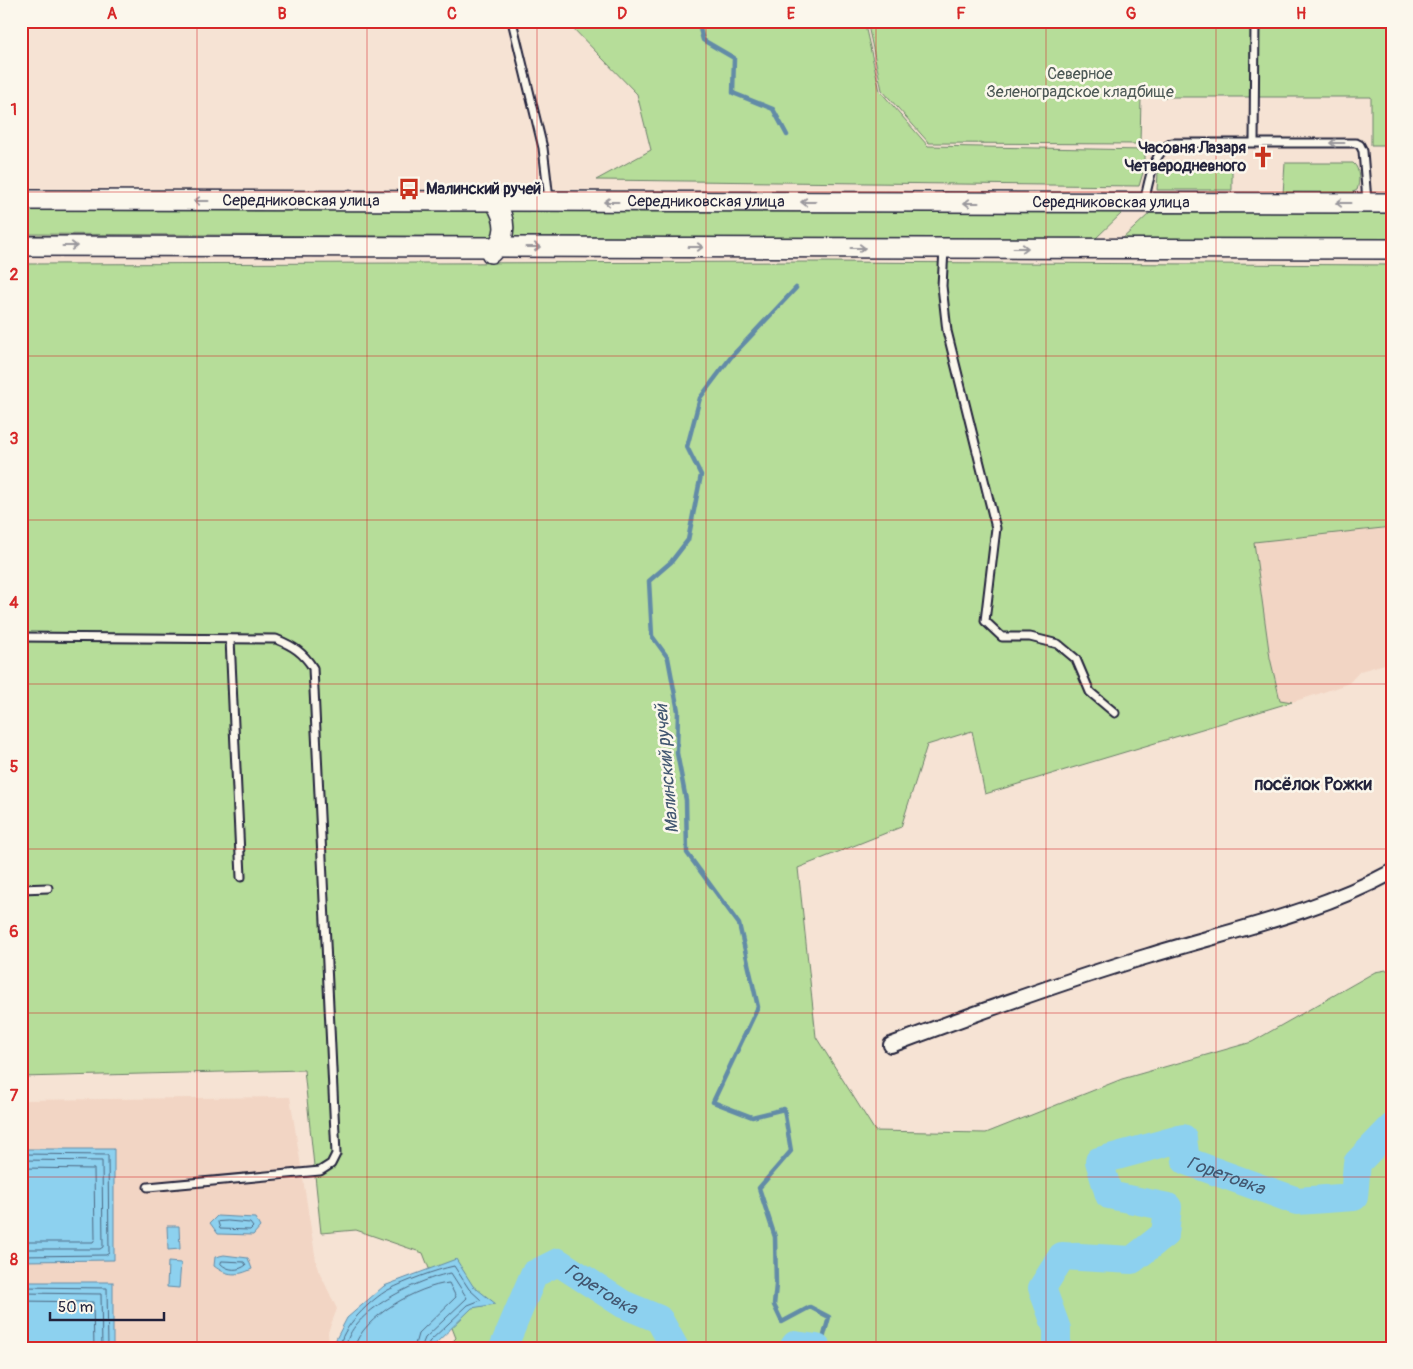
<svg xmlns="http://www.w3.org/2000/svg" width="1413" height="1369" font-family="Pangolin,sans-serif">
<style>
.built{fill:#f2d5c4}
.green{fill:#b6dd99;stroke:#6c806a}
.water{fill:#8dd1ef;stroke:#628ba7}
.lines{fill:none;stroke-linecap:round;stroke-linejoin:round}
.shore{stroke:#4d6883;stroke-width:1}
.stream{stroke:#628ba7;stroke-width:4.5}
.river{stroke:#8dd1ef;stroke-width:28}
.lane-casing{stroke:#22223b;stroke-width:11}
.street-casing{stroke:#22223b;stroke-width:18}
.secondary-casing{stroke:#22223b;stroke-width:22}
.lane{stroke:#fbf7ec;stroke-width:7}
.street{stroke:#fbf7ec;stroke-width:14}
.secondary{stroke:#fbf7ec;stroke-width:19}
.oneway{stroke:#99979c}
.grid{fill:none;stroke:#d62828;stroke-width:1;stroke-opacity:0.55}
.labels{text-anchor:middle;dominant-baseline:central;stroke-width:5;stroke-linejoin:round;paint-order:stroke}
.park-label{font-size:16px;fill:#4e5a57;stroke:#fbf7ec}
.poi-label{font-size:16px;font-weight:bold;fill:#22223b;stroke:#fbf7ec;text-anchor:end}
.street-label{font-size:16px;fill:#22223b;stroke:#fbf7ec}
.water-label{font-size:18px;font-style:italic;fill:#425771;stroke:#fbf7ec}
.neighbourhood-label{font-size:18px;font-weight:bold;fill:#22223b;stroke:#fbf7ec}
.neatline{fill:none;stroke:#d62828;stroke-width:2}
.grid-label{font-size:16px;text-anchor:middle;font-weight:bold;fill:#d62828}
</style>
<rect width="100%" height="100%" fill="#f6e3d4"/>
<filter id="ink" filterUnits="userSpaceOnUse"><feTurbulence type="fractalNoise" baseFrequency=".02" numOctaves="2"/><feDisplacementMap in="SourceGraphic" scale="10" xChannelSelector="R" yChannelSelector="G"/><feConvolveMatrix kernelMatrix="1 2 1 2 8 2 1 2 1" color-interpolation-filters="sRGB"/></filter>
<g filter="url(#ink)">
<g class="built">
<path d="M1392 527V662L1360 671 1349 683 1318 694 1292 702 1280 700 1270 658 1254 541Z"/>
<path d="M290 1097 317 1267 337 1309 328 1332 329 1348H21V1100Z"/>
</g>
<g class="green">
<path d="M566 21H864L880 91 928 146 1145 150V166L1139 186 596 180 651 150 637 94Z"/>
<path d="M867 21H1392V145H1371V97H1141L1140 144 929 143 882 90Z"/>
<path d="M1175 162H1232V190H1157L1158 172 1163 167Z"/>
<path d="M1285 163H1353C1360 168 1360 182 1357 190L1349 194H1283Z"/>
<path d="M21 205 1123 212 1094 240 21 234Z"/>
<path d="M1392 212V241H1120L1150 213Z"/>
<path d="M821 262 1392 265V527L1254 542 1270 658 1280 700 1292 702 985 794 972 731 927 745 901 827 798 868 816 1037 875 1131 986 1133 1122 1079 1252 1042 1375 972 1392 969V1348H446L456 1338 423 1253 356 1230 321 1233 304 1070 21 1077V264Z"/>
</g>
<g class="water">
<path d="M21 1149H114V1260L21 1261Z"/>
<path d="M217 1216 255 1218 260 1227 253 1235 218 1234 210 1223Z"/>
<path d="M167 1226H179L180 1249 168 1250Z"/>
<path d="M224 1255 248 1258 252 1269C238 1276 227 1276 214 1266L215 1257Z"/>
<path d="M456 1259 473 1286 496 1304 472 1308 431 1348H336L334 1343 347 1318 384 1286Z"/>
<path d="M168 1262 181 1263 179 1288 167 1287Z"/>
<rect x="21" y="1282" width="92" height="66"/>
</g>
<g class="lines">
<g class="shore">
<path d="M21 1154 108 1155 109 1253 106 1255 21 1256"/>
<path d="M21 1160 102 1161 103 1247 100 1249H21"/>
<path d="M21 1168 94 1169 95 1239 93 1242H21"/>
<path d="M228 1221 250 1223 253 1227 250 1230 220 1229 218 1222Z"/>
<path d="M222 1261 244 1262 246 1265C239 1271 228 1271 221 1264Z"/>
<path d="M21 1287 107 1288 108 1348"/>
<path d="M21 1293 101 1294 102 1348"/>
<path d="M21 1301 93 1302 94 1348"/>
<path d="M340 1348C339 1329 373 1298 388 1290 406 1281 435 1270 454 1266L469 1289 481 1300 468 1305 429 1342 428 1348"/>
<path d="M346 1348C347 1312 421 1278 451 1273L467 1298 425 1338 421 1348"/>
<path d="M354 1348C362 1317 418 1286 449 1283L456 1297 418 1334 414 1348"/>
</g>
<g class="stream">
<path d="M698 21 703 40 734 58 733 93 773 109 787 135"/>
<path d="M796 288 731 357 700 398 687 447 701 475 688 540 671 562 649 581 652 636 668 658 678 711 677 753 686 800 687 853 739 924 758 1007 713 1102 752 1117 784 1109 791 1151 759 1188 775 1237 776 1285 774 1305 782 1322 810 1307 829 1317 823 1339 824 1348"/>
</g>
<g class="river">
<path id="s1" d="M503 1348 534 1274 558 1262 623 1304 659 1319 675 1348"/>
<path d="M793 1348 795 1345 817 1348"/>
<path id="s2" d="M1057 1348V1329L1042 1288 1062 1256 1132 1260 1165 1234 1168 1207 1109 1195 1099 1161 1183 1138 1186 1161 1297 1201 1354 1197 1357 1163 1392 1127"/>
</g>
<g class="lane-casing">
<g id="lane">
<path d="M512 21 543 148 549 199"/>
<path d="M1254 142 1255 21"/>
<path d="M1144 202C1149 183 1152 152 1172 143H1356L1360 145 1363 151 1367 201"/>
<path d="M944 249 942 286 947 331 996 528 985 621 1002 637H1030L1058 644 1076 659 1090 692 1115 713"/>
<path d="M21 637 276 639C293 646 303 652 313 668L336 1154 331 1164 320 1171 148 1187"/>
<path d="M230 639 241 877"/>
<path d="M21 889 48 888"/>
</g>
</g>
<g class="street-casing">
<path id="street" d="M891 1045C976 1013 1061 982 1148 956 1229 931 1317 913 1392 872"/>
</g>
<g class="secondary-casing">
<g id="secondary">
<path id="s3" d="M21 200 1392 203"/>
<path d="M21 246 1392 249"/>
<path d="M491 253C508 237 507 221 495 202"/>
</g>
</g>
<use href="#lane" class="lane"/>
<use href="#street" class="street"/>
<use href="#secondary" class="secondary"/>
</g>
<defs><path id="oneway-shaft" d="M-6 0H5M1.5-3L5.5 0L1.5 3" fill="none" stroke-width="1.6" stroke-linecap="round" stroke-linejoin="round" transform="scale(1.25)"/></defs>
<g class="oneway">
<use href="#oneway-shaft" transform="translate(1337 143) rotate(-180)"/>
<use href="#oneway-shaft" transform="translate(201 201) rotate(-180)"/>
<use href="#oneway-shaft" transform="translate(611 202) rotate(-180)"/>
<use href="#oneway-shaft" transform="translate(808 202) rotate(-180)"/>
<use href="#oneway-shaft" transform="translate(971 203) rotate(-180)"/>
<use href="#oneway-shaft" transform="translate(1343 203) rotate(-180)"/>
<use href="#oneway-shaft" transform="translate(70 246)"/>
<use href="#oneway-shaft" transform="translate(533 247)"/>
<use href="#oneway-shaft" transform="translate(696 247)"/>
<use href="#oneway-shaft" transform="translate(858 248)"/>
<use href="#oneway-shaft" transform="translate(1021 248)"/>
</g>
</g>
<path class="grid" d="M197 21V1348M367 21V1348M537 21V1348M706 21V1348M876 21V1348M1046 21V1348M1216 21V1348M21 192H1392M21 356H1392M21 520H1392M21 684H1392M21 849H1392M21 1013H1392M21 1177H1392"/>
<defs>
<g id="church-bare" transform="scale(1.725)"><path d="M-1.2-6h2.4v3.5h3.3v2.4h-3.3V6h-2.4V-.1h-3.3v-2.4h3.3Z" fill="#c8321e" stroke="#fbf7ec" stroke-width="2.5" paint-order="stroke"/></g>
<g id="bus-bare" transform="scale(1.725)"><path d="M-5-6H5V4H4V6H2V4H-2V6H-4V4H-5ZM-3.5-4V0h7V-4ZM-3.5 1.2v1.5H-2V1.2ZM2 1.2v1.5H3.5V1.2Z" fill="#c8321e" stroke="#fbf7ec" stroke-width="2.5" paint-order="stroke"/></g>
</defs>
<g fill-rule="evenodd">
<use href="#church-bare" x="1263" y="157"/>
<use href="#bus-bare" x="409" y="189"/>
</g>
<g class="labels">
<g class="park-label">
<text x="1080" y="74">Северное<tspan x="1080" dy="18">Зеленоградское кладбище</tspan></text>
</g>
<g class="poi-label">
<text x="1246" y="148">Часовня Лазаря<tspan x="1246" dy="18">Четверодневного</tspan></text>
<text x="426" y="189" text-anchor="start">Малинский ручей</text>
</g>
<g class="street-label">
<text stroke="none"><textPath href="#s3" startOffset="280">Середниковская улица</textPath></text>
<text stroke="none"><textPath href="#s3" startOffset="685">Середниковская улица</textPath></text>
<text stroke="none"><textPath href="#s3" startOffset="1090">Середниковская улица</textPath></text>
</g>
<g class="water-label">
<text transform="translate(667 769) rotate(-95)">Малинский ручей</text>
<text stroke="none"><textPath href="#s2" startOffset="488">Горетовка</textPath></text>
<text stroke="none"><textPath href="#s1" startOffset="158">Горетовка</textPath></text>
</g>
<g class="neighbourhood-label">
<text x="1313" y="784">посёлок Рожки</text>
</g>
</g>
<rect width="1413" height="1369" fill="none" stroke="#fbf7ec" stroke-width="55"/>
<path d="M50 1312v8h114v-8" fill="none" stroke="#22223b" stroke-width="2.5"/>
<text x="58" y="1312" font-size="15" fill="#22223b" stroke="#fbf7ec" stroke-width="4" paint-order="stroke">50 m</text>
<rect x="28" y="28" width="1358" height="1314" class="neatline"/>
<g class="grid-label">
<text x="112" y="19">A</text>
<text x="282" y="19">B</text>
<text x="452" y="19">C</text>
<text x="622" y="19">D</text>
<text x="791" y="19">E</text>
<text x="961" y="19">F</text>
<text x="1131" y="19">G</text>
<text x="1301" y="19">H</text>
<text x="14" y="115">1</text>
<text x="14" y="280">2</text>
<text x="14" y="444">3</text>
<text x="14" y="608">4</text>
<text x="14" y="772">5</text>
<text x="14" y="937">6</text>
<text x="14" y="1101">7</text>
<text x="14" y="1265">8</text>
</g>
</svg>
